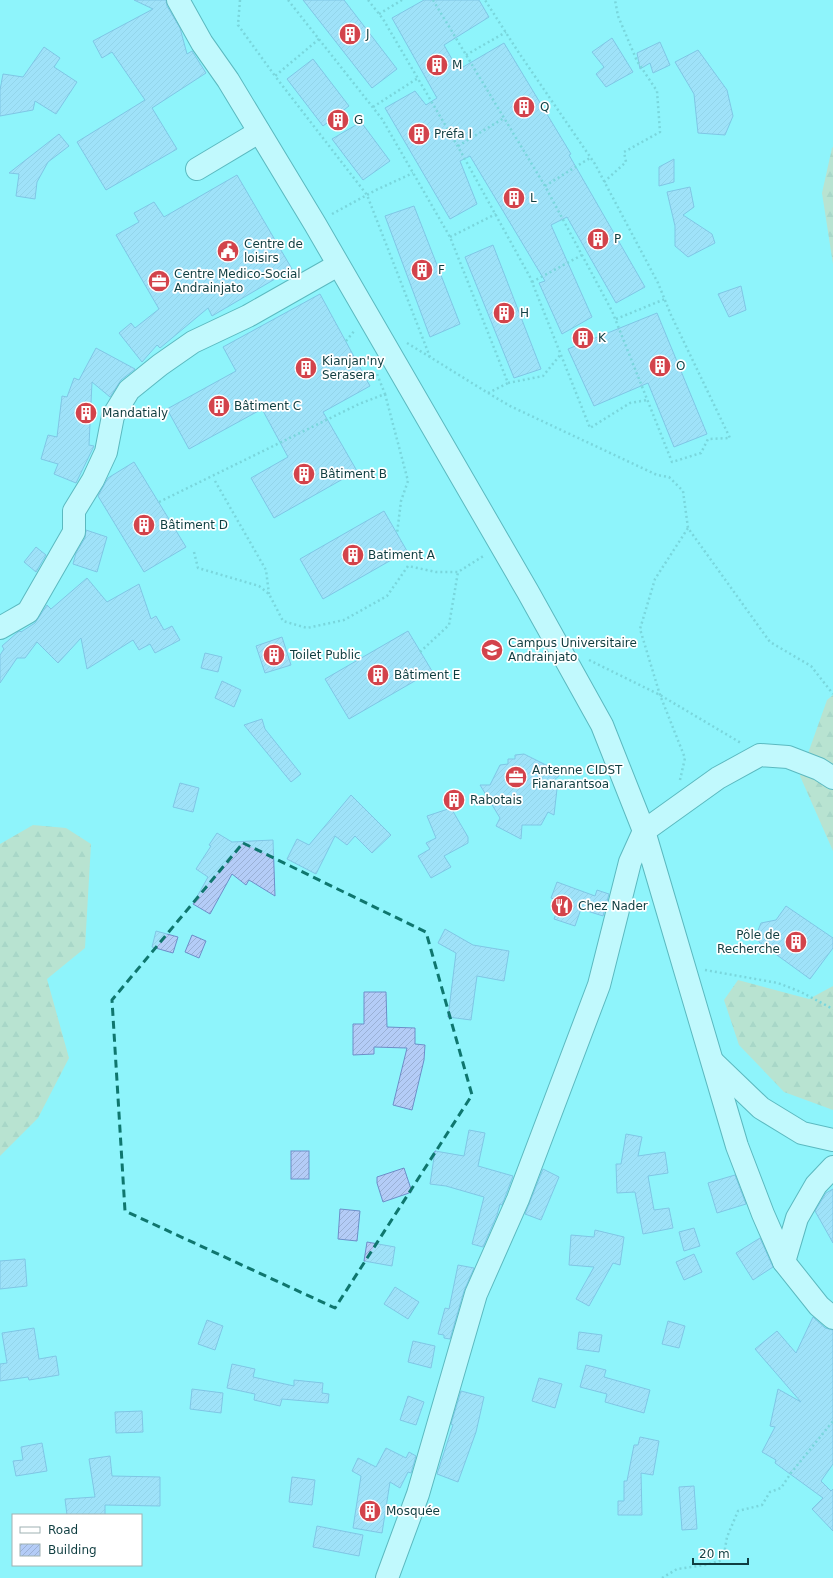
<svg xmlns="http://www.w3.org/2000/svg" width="833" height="1578" font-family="'DejaVu Sans',sans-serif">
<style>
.forest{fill:url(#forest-firs)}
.building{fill:url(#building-hatch);stroke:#6d8ec9}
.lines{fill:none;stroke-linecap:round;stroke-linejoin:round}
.minor-casing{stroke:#1e7278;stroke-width:24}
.path{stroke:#60b2b7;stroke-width:2.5;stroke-dasharray:2 3;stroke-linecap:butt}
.minor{stroke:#fff;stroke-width:22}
.marked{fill:none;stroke:#0f766e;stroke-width:3;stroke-dasharray:8 5;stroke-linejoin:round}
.labels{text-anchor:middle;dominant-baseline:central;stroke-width:3.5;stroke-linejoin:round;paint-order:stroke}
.poi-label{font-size:12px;fill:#103e41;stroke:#fff;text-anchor:start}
</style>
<defs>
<pattern id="forest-firs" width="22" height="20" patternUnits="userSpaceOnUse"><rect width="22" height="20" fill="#ebcf9e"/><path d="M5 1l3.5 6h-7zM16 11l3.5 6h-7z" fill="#c8b389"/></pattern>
<pattern id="building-hatch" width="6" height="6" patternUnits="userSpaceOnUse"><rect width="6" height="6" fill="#b4ccf7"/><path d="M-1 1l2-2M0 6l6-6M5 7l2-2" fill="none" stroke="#9ab0d5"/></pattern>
</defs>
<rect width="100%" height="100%" fill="#8ef4fb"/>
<g class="forest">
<path d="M833 147V264L822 193 832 148Z"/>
<path d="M833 695V851L800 776 827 700Z"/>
<path d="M33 825 66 828 91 844 85 948 47 979 69 1058 38 1118 0 1156V844Z"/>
<path d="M738 980 809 999 833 986V1110L784 1092 739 1045 724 1000Z"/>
</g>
<g class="building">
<path d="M134 0H166L167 6 180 28 187 54 192 51 206 73 152 108 177 149 106 190 77 142 145 100 112 52 102 58 93 41 153 9Z"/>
<path d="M303 0H344L397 69 372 88Z"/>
<path d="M424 0H479L489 17 444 45 458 70 504 43 571 154 569 155 645 287 616 303 567 217 551 225 592 317 562 334 539 283 545 281 470 156 460 161 477 204 450 219 385 108 415 91 426 105 437 98 392 18Z"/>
<path d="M612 38 633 72 606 87 596 74 604 67 592 52Z"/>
<path d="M660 42 670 65 653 73 650 63 640 69 637 53Z"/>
<path d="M44 47 60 58 54 67 77 82 56 114 35 101 33 110 0 116V90L3 74 23 77Z"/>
<path d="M698 50 727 90 733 116 725 135 698 133 694 94 675 62Z"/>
<path d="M313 59 349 106 323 126 287 79Z"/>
<path d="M361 122 390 161 363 180 332 139Z"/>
<path d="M59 134 69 146 48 162 37 182 35 199 16 196 19 174 9 173Z"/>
<path d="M674 159V182L659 186V167Z"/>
<path d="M237 175 292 269 212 316 208 308 160 348 157 345 142 362 119 333 131 323 135 328 159 309 116 235 139 222 134 213 154 202 164 217Z"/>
<path d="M690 187 694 207 683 215 712 234 715 243 688 257 675 246V226L667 192Z"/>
<path d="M414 206 460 324 430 337 385 216Z"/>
<path d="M493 245 541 369 514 378 465 257Z"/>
<path d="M741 286 746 310 729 317 718 294Z"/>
<path d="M320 294 370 386 323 412 357 471 274 518 251 478 288 457 262 409 189 449 167 409 236 371 223 347Z"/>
<path d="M657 313 707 434 674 447 648 383 594 406 568 349Z"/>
<path d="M96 348 135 369 121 380 110 397 92 382 89 445 94 446 76 483 54 474 58 464 41 459 48 435 57 437 62 396 67 397 74 378 79 380Z"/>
<path d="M134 462 186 547 144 572 98 496 108 478Z"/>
<path d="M384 511 407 551 323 599 300 559Z"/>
<path d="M86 530 107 537 97 572 73 564 76 553 85 538Z"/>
<path d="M36 547 46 555 36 572 24 562Z"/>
<path d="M87 578 107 602 139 584 151 619 156 616 164 630 172 626 180 640 155 653 150 644 139 650 133 640 87 669 81 638 58 663 37 642 25 658H17L0 683V655L4 649 2 646 18 632 20 631 21 632 35 623 47 605 51 609Z"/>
<path d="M408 631 432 671 349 719 325 679Z"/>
<path d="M282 637 291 665 265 673 256 646Z"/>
<path d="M205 653 222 657 218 672 201 668Z"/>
<path d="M222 681 241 690 234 707 215 698Z"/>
<path d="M262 719 265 729 301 774 291 782 244 725Z"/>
<path d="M524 754 554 769 559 776 554 780 557 789 554 815 548 812 541 825H522L521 839 496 826 500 818 480 785H490L500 765 508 764V759H515V755Z"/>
<path d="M180 783 199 788 193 812 173 807Z"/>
<path d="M351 795 391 835 372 853 355 836 347 845 335 836 316 874 287 859 297 839 309 845Z"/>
<path d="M451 808 468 837V843L444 856 451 867 431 878 418 856 430 849 426 843 436 838 427 816Z"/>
<path d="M217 833 232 842 273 840 275 896 249 880 246 885 232 874 210 914 193 904 208 877 196 869 211 846 209 845Z"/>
<path d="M557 882 595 896 597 890 609 894 603 916 581 909 575 926 554 919 561 901 551 898Z"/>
<path d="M786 906 833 938V948L810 979 759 942V938L757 933 761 923 776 920Z"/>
<path d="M445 929 473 945 509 951 504 981 477 976 471 1020 448 1017 456 953 438 943Z"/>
<path d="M156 931 178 937 173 953 152 947Z"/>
<path d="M192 935 206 941 199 958 185 952Z"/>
<path d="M364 992H386L387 1027 415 1028V1044L425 1045 424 1060 412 1110 393 1105 407 1048 374 1047V1054L353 1055V1024H364Z"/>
<path d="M469 1130 485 1133 478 1166 513 1176 502 1205 500 1204 497 1215 483 1247 472 1244 484 1197 446 1186 430 1184 435 1151 464 1156Z"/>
<path d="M626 1134 642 1137 638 1156 665 1152 668 1173 648 1176 654 1210 669 1208 673 1228 643 1234 635 1192 617 1193 616 1164H621Z"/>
<rect x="291" y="1151" width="18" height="28"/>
<path d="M404 1168 412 1192 383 1202 377 1183V1177Z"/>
<path d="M543 1169 559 1177 541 1220 525 1214Z"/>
<path d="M735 1175 746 1204 717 1213 708 1183Z"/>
<path d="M833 1189V1243L815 1211 826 1193Z"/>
<path d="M340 1209 360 1211 357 1241 338 1239Z"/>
<path d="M694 1228 700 1246 684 1251 679 1232Z"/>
<path d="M595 1230 624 1237 620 1265 613 1263 589 1306 576 1299 594 1267 569 1265 571 1235 594 1237Z"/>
<path d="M760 1238 773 1267 753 1280 736 1253Z"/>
<path d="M367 1242 395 1247 392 1266 364 1261Z"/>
<path d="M694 1254 702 1272 684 1280 676 1262Z"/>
<path d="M25 1259 27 1286 0 1289V1261Z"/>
<path d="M458 1265 474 1268 464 1291 450 1339 444 1338V1335L438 1334 445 1308 449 1309Z"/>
<path d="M395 1287 419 1302 408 1319 384 1304Z"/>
<path d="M813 1317 825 1328 833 1330V1464L821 1481 831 1491 833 1489V1531L812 1509 823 1498 775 1463 776 1460 762 1452 775 1427 770 1426 778 1389 801 1402 755 1349 777 1331 796 1353Z"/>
<path d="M207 1320 223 1326 215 1350 198 1344Z"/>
<path d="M668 1321 685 1326 679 1348 662 1344Z"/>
<path d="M34 1328 39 1359 56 1356 59 1375 29 1380 28 1377 0 1381V1364L7 1363 2 1333Z"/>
<path d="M579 1332 602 1335 599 1352 577 1349Z"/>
<path d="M413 1341 435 1346 431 1368 408 1362Z"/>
<path d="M232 1364 255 1369 253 1377 294 1386V1380L323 1383 322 1393 329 1394 328 1403 282 1399 280 1406 254 1400 255 1394 227 1388Z"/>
<path d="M586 1365 606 1370 604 1377 650 1390 644 1413 605 1402 607 1394 580 1387Z"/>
<path d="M539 1378 562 1384 555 1408 532 1401Z"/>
<path d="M192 1389 223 1393 221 1413 190 1409Z"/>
<path d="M461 1391 484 1397 476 1432 458 1482 437 1474 453 1425 451 1424Z"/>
<path d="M408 1396 424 1402 416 1425 400 1420Z"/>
<path d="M142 1411 143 1432 116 1433 115 1412Z"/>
<path d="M640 1437 659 1441 653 1475 641 1473 642 1515H618V1501H624V1481H627L634 1445H638Z"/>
<path d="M42 1443 47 1471 16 1476 13 1461 23 1460 21 1447Z"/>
<path d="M386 1448 406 1458 409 1452 416 1456 411 1473 408 1472 400 1488 390 1482 382 1533 353 1528 361 1476 352 1471 358 1458 376 1467Z"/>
<path d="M110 1456 112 1476 160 1477V1506L105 1505V1515H67L65 1499 95 1497 89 1459Z"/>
<path d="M292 1477 315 1480 312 1505 289 1502Z"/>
<path d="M694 1486 697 1529 682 1530 679 1487Z"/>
<path d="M317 1526 363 1535 359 1556 313 1547Z"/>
</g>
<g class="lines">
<g class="minor-casing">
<g id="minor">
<path d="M178 0 202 43 228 80 315 224 528 592 602 725 644 831 737 1146 763 1214 784 1262 819 1306 833 1318"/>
<path d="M197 169 259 132"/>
<path d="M0 628 28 612 74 532V511L93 480 106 452 113 416 129 390 160 365 193 342 248 316 338 265"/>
<path d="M714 1063 761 1108 802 1133 833 1140"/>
<path d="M784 1262 797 1218 816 1185 833 1167"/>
<path d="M387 1578 418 1494 476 1294 518 1199 599 985 630 862 644 831 718 778 760 755 788 757 819 769 833 778"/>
</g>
</g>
<g class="path">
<path d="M240 0 238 25 275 76"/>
<path d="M288 0 382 119 450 237 508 383 543 376 561 354"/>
<path d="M368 0 383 19 461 152 530 277 590 428 630 403 647 400"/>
<path d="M433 0 545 186 612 311 672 462 701 453 708 439 730 438 671 315 658 283 595 164 519 53 485 0"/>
<path d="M379 14 402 0"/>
<path d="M319 39 275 76 367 195 430 357 488 393 508 383"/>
<path d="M466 55 506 32"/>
<path d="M373 107 418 78"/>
<path d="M458 146 504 118"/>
<path d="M604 182 626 162 624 152 660 132 657 91 637 61 618 16 615 0"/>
<path d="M545 186 590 158"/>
<path d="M332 214 376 190 413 173"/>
<path d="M450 237 496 214"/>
<path d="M532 282 582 255"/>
<path d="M616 319 665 299"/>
<path d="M346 341 355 330"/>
<path d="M407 343 430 357"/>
<path d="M488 393 510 406 657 475 669 477 683 491 688 528 770 642 811 666 833 694"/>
<path d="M385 394 408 481 401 501 397 534"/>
<path d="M215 481 266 570 269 594"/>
<path d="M159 502 359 404 385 394 377 374"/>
<path d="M194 552 198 568 259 586 269 594 283 621 307 628 344 620 387 596 408 566 436 572H458L485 555"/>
<path d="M420 652 449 625 458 572"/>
<path d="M589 660 660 695 741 743"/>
<path d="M680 780 685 758 660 695 640 629 655 579 688 528"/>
<path d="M705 970 778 983 801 992 833 1009"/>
<path d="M662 1578 677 1569 705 1565 723 1560 727 1537 738 1511 762 1505 770 1492 781 1488 791 1473 833 1421"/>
</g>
<use href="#minor" class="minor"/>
</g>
<path d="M0 0H833V1578H0ZM243 843 426 932 472 1095 335 1308 125 1211 112 1000Z" fill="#8ef4fb" fill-opacity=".55" fill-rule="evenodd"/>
<path class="marked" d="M243 843 426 932 472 1095 335 1308 125 1211 112 1000Z"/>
<defs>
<g id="building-disc" transform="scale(1.15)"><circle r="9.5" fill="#d3434b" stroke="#fff"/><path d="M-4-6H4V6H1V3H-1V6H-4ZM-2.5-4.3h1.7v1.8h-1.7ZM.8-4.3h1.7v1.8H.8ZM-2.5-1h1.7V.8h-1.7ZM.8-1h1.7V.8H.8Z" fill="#fff"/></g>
<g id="civic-disc" transform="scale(1.15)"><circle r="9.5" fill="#d3434b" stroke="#fff"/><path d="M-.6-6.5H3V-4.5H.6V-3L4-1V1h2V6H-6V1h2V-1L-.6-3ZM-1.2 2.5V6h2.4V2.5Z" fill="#fff"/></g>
<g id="office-disc" transform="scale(1.15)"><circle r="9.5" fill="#d3434b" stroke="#fff"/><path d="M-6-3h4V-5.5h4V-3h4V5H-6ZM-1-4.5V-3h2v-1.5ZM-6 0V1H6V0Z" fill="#fff"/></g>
<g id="university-disc" transform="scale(1.15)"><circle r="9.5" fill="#d3434b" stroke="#fff"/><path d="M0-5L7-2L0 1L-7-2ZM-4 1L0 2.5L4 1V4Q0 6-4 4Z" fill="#fff"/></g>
<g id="restaurant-disc" transform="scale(1.15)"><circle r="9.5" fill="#d3434b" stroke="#fff"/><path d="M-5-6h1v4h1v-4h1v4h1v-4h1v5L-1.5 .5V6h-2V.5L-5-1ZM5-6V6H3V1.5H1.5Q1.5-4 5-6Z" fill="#fff"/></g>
</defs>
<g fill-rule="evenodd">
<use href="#building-disc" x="350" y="34"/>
<use href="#building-disc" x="437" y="65"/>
<use href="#building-disc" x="524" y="107"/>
<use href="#building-disc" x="338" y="120"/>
<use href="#building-disc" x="419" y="134"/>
<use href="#building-disc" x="514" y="198"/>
<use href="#building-disc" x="598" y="239"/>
<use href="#civic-disc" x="228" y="251"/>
<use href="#building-disc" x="422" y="270"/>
<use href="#office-disc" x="159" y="281"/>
<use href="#building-disc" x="504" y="313"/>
<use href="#building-disc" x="583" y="338"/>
<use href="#building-disc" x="660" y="366"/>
<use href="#building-disc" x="306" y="368"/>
<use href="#building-disc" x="219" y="406"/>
<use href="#building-disc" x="86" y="413"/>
<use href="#building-disc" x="304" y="474"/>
<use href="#building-disc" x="144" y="525"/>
<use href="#building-disc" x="353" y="555"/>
<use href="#university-disc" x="492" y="650"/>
<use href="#building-disc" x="274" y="655"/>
<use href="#building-disc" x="378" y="675"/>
<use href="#office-disc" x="516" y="777"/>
<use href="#building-disc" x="454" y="800"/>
<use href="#restaurant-disc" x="562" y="906"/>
<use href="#building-disc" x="796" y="942"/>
<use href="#building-disc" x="370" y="1511"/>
</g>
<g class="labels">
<g class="poi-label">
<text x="366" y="34">J</text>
<text x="452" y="65">M</text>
<text x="540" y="107">Q</text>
<text x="354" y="120">G</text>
<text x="434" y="134">Préfa I</text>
<text x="530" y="198">L</text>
<text x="614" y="239">P</text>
<text x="244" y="244">Centre de<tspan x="244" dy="14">loisirs</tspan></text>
<text x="438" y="270">F</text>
<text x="174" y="274">Centre Medico-Social<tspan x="174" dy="14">Andrainjato</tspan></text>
<text x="520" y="313">H</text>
<text x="598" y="338">K</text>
<text x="322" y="361">Kianjan'ny<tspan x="322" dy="14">Serasera</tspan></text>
<text x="676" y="366">O</text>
<text x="234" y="406">Bâtiment C</text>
<text x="102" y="413">Mandatialy</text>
<text x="320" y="474">Bâtiment B</text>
<text x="160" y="525">Bâtiment D</text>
<text x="368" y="555">Batiment A</text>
<text x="508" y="643">Campus Universitaire<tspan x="508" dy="14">Andrainjato</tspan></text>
<text x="290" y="655">Toilet Public</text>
<text x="394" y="675">Bâtiment E</text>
<text x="532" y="770">Antenne CIDST<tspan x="532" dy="14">Fianarantsoa</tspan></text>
<text x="470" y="800">Rabotais</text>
<text x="578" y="906">Chez Nader</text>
<text x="780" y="935" text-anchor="end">Pôle de<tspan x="780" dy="14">Recherche</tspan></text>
<text x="386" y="1511">Mosquée</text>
</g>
</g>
<rect x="12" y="1514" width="130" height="52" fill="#ffffff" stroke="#9fb2b3"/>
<rect x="20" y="1527" width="20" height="6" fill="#ffffff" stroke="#9fb2b3"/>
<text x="48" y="1534" font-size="12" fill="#103e41">Road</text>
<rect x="20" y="1544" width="20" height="12" fill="url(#building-hatch)" stroke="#9fb2b3"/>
<text x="48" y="1554" font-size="12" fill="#103e41">Building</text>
<path d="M693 1558v6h55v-6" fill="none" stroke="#103e41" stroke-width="2"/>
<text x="699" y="1558" font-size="12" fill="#103e41" stroke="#ffffff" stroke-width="3" paint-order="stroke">20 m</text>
</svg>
